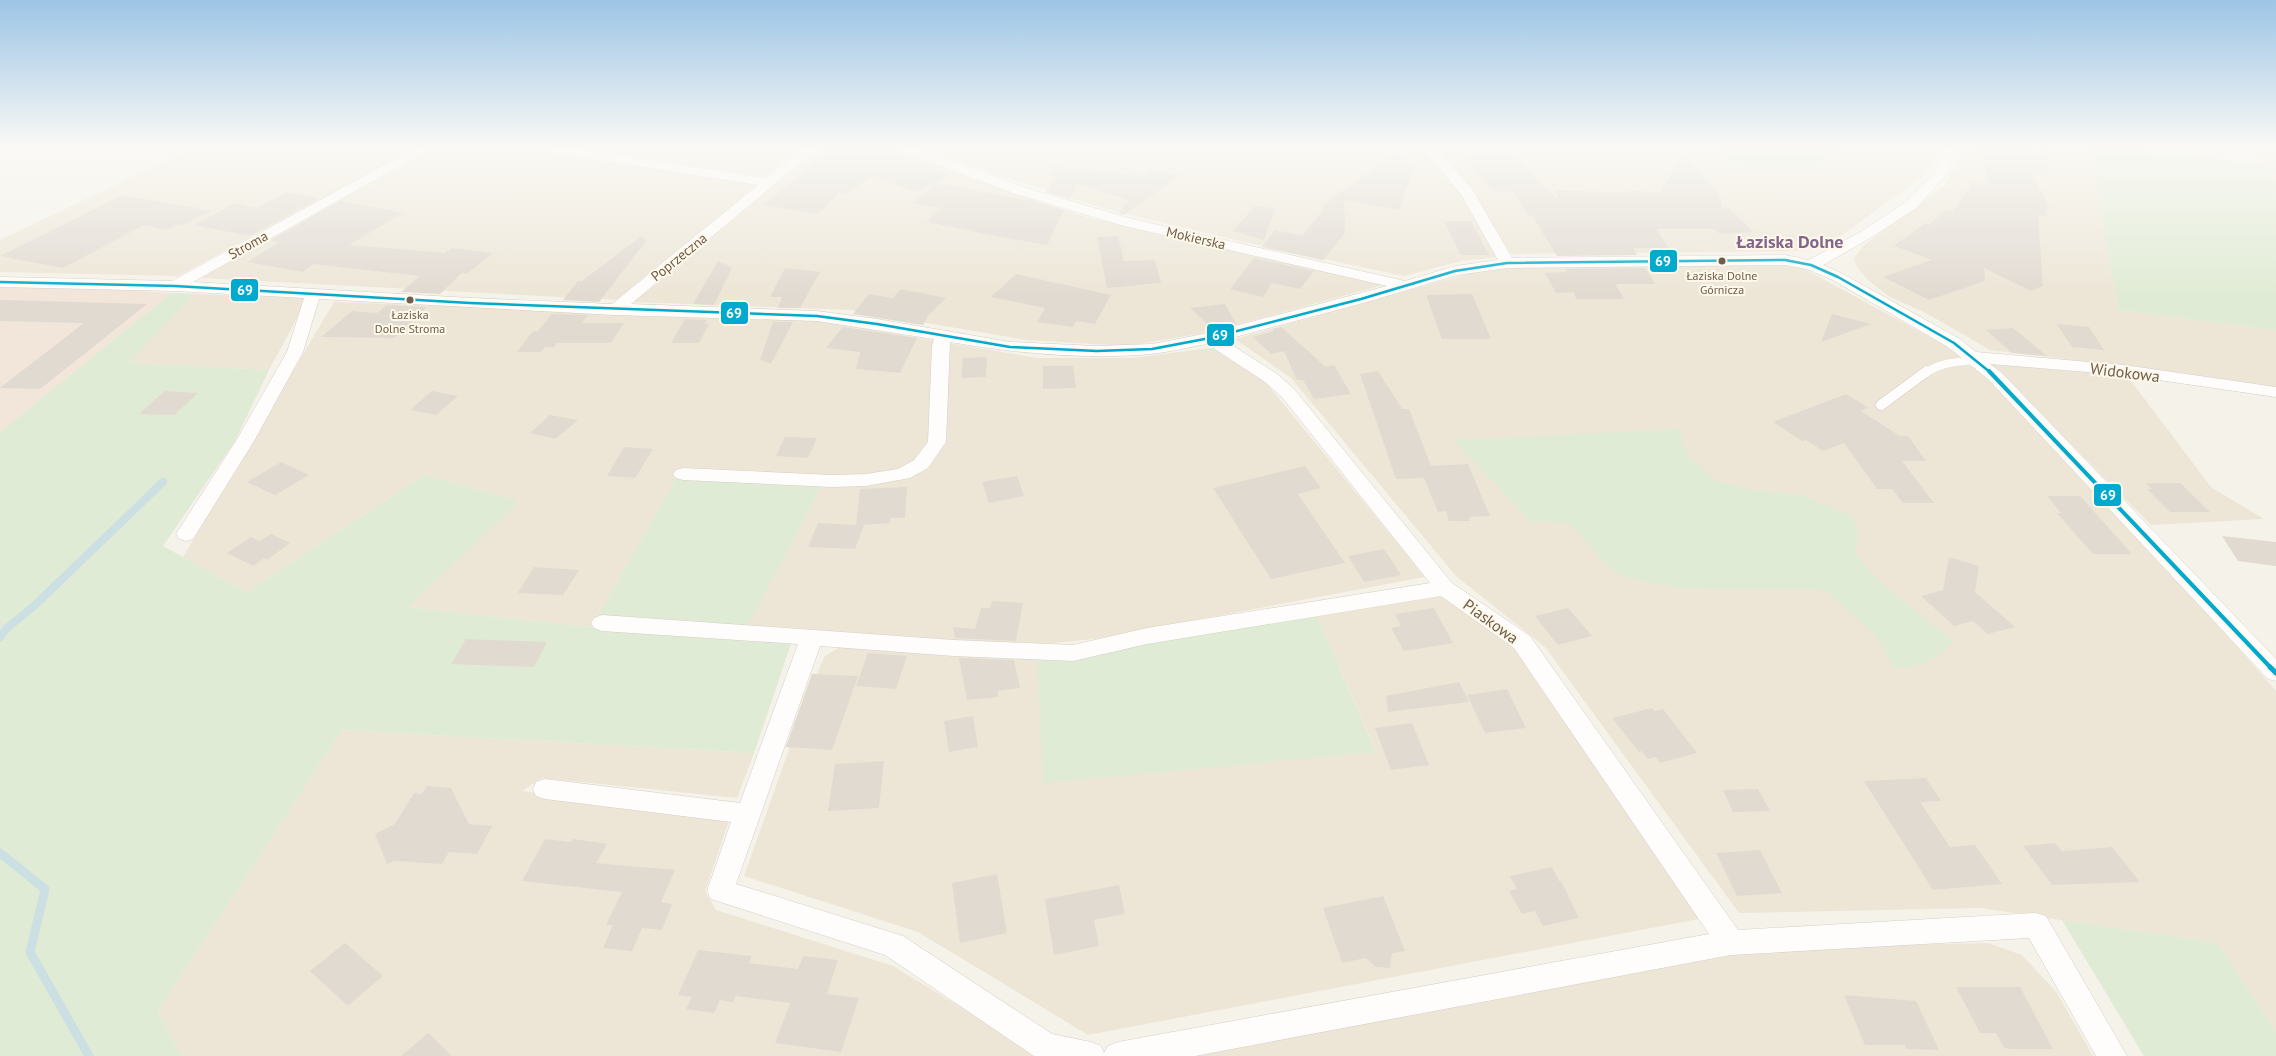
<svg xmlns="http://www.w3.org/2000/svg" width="2276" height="1056" font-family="'PT Sans',sans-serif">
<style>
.residential{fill:#ede6d7}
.commercial{fill:#f2e5da}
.green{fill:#e0ebd5}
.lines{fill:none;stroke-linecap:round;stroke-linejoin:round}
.stream-far1{stroke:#ccdfe3;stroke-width:8}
.stream{stroke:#ccdfe3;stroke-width:9}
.building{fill:#e1dad1}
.service-far1-casing{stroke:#d4cec6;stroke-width:8}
.service-casing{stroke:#d4cec6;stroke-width:11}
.minor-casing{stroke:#d4cec6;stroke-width:1}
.service-far1{stroke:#fefdfc;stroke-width:8}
.service{stroke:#fefdfc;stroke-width:10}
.minor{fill:#fefdfc;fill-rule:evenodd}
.bus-1-far2-casing{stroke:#fdf8ea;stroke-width:5}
.bus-1-far1-casing{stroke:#fdf8ea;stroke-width:8}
.bus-1-casing{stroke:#fdf8ea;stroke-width:9}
.bus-1-far2{stroke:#00a9ce;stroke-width:2.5}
.bus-1-far1{stroke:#00a9ce;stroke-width:4}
.bus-1{stroke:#00a9ce;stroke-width:5}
.bus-dot{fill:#6f5d4c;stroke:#fdf8ea;stroke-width:2}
.labels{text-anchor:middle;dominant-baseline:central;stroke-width:4;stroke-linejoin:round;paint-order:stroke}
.far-bus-label{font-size:12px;fill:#6f5d4c;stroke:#fdf8ea}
.far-street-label{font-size:14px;fill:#6f5d4c;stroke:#fdf8ea}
.street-label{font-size:16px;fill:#6f5d4c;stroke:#fdf8ea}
.far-district-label{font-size:18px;font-weight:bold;fill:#83658c;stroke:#fdf8ea}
.line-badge{stroke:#fdf8ea;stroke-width:2}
.badge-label{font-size:14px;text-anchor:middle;font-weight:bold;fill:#fff}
</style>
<rect width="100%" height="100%" fill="#f5f2e9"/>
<g class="residential">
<path d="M195 147H415L350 184 178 276 0 272V240Z"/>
<path d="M435 147H507L759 185 619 300 201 278Z"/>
<path d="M572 147H803L765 176Z"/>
<path d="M821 147H891L973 179 1086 217 1383 285 1210 332 1127 346 1027 340 851 310 632 302Z"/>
<path d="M925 147H1419L1459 191 1497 257 1461 261 1404 276 1244 242 1099 207 988 171Z"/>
<path d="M1433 147H1716L1732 167 1818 170 1839 147H1940L1922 177 1842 235 1797 251 1511 254 1472 189Z"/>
<path d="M1962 147H2090L2118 310 2276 330V388L2133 367 1990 350 1926 313 1890 297 1869 281 1857 267 1854 258 1863 246 1944 186 1962 155Z"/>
<path d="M2253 147H2276V182L2264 164Z"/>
<path d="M1768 264 1803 268 1944 345 1983 373 2196 600 2276 691V1032L2218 943 1980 908 1739 913 1545 647 1456 576 1291 378 1235 339 1474 272 1536 265Z"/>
<path d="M195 294 308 298 269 370 127 363Z"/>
<path d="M334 302 809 319 1037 358H1131L1219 347 1263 379 1425 577 1094 639 964 652 1037 658 1376 751 1316 614 1444 589 1498 628 1568 718 1709 917 1088 1035 918 932 744 876 813 682 825 656 846 643 744 631 826 477 680 471 591 627 407 607 520 501 424 475 247 592 183 557Z"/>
<path d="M1990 363 2125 373 2211 487 2264 519 2151 525Z"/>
<path d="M342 730 754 753 737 798 542 778 522 791 729 821 705 891 716 910 893 966 1041 1056H182L158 1011Z"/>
<path d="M1988 943 2022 955 2057 993 2093 1056H1180L1737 949Z"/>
</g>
<path class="commercial" d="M0 282 171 293 0 432Z"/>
<g class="green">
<path d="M1716 147H1839L1818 170 1731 167Z"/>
<path d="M2090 147H2108L2264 164 2276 182V330L2118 310Z"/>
<path d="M171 293 195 294 128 363 269 370 235 441 163 546 247 592 424 475 520 501 408 607 591 627 680 471 827 476 745 631 794 635 754 753 342 730 158 1011 182 1056H0V432Z"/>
<path d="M1679 429 1688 456 1714 480 1753 490 1803 496 1851 515 1858 529 1856 555 1881 583 1953 641C1936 661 1919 668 1894 668L1877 637 1825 590 1679 588 1623 577 1604 564 1571 524 1530 521 1453 440Z"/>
<path d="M1316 614 1376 752 1043 783 1037 658Z"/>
<path d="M2062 920 2218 943 2276 1032V1056H2144Z"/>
</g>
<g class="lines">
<path class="stream-far1" d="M0 637 7 628 34 606 163 482"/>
<path class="stream" d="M0 853 45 889 30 952 89 1056"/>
</g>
<g class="building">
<path d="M835 147H886L948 176 916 192 873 176 846 194 839 193 818 214 763 205Z"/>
<path d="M1981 147H2012L2046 152 2048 160 2046 172 2030 170 2050 209H2044L2047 216 2038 215 2043 286 2031 291 1984 268 1985 281 1929 300 1883 277 1932 260 1894 246 1925 223 1929 225 1946 210 1953 212 1972 182 1989 186Z"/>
<path d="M1398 151 1413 169 1400 210 1344 200 1345 233 1323 260 1262 247 1275 230 1302 236 1324 209 1323 205Z"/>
<path d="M1510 153 1558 200 1555 190 1630 193 1629 190 1660 193 1683 155 1723 198 1717 195 1721 200 1722 207 1729 208 1753 232 1720 234 1714 229H1656L1669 248H1633L1637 255 1557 256 1532 215H1527L1514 192 1492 191 1464 156Z"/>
<path d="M1053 167 1144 176 1148 170 1181 175 1124 215 1119 213 1128 200 1077 184 1070 199 1046 192 1056 178 1051 176Z"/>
<path d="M936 183 1036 202 1064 210 1047 245 973 232 974 231 926 222 941 208 913 203Z"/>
<path d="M286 192 320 198 250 236 194 225 235 203 257 208Z"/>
<path d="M123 195 211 211 181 226 176 225 167 230 144 225 63 268 0 256Z"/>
<path d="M340 201 403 213 349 245 445 253 451 248 493 253 467 274 462 273 440 294 401 292 420 276 313 264 303 272 247 262 280 242 271 240Z"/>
<path d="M1255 206 1275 209 1264 240 1233 231Z"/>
<path d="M1444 221H1471L1489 255H1461Z"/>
<path d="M642 236 646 241 599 302 563 300 578 281H582Z"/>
<path d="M1118 236 1124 261 1155 260 1161 283 1107 288 1097 237Z"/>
<path d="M1254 258 1314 271 1300 289 1272 283 1263 297 1230 289Z"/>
<path d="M718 261 732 268 714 305 693 304Z"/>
<path d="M785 268 820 272 800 308H778L782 297H770Z"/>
<path d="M1645 268 1655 284H1615L1624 299H1576L1574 292 1556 293 1545 273 1567 272 1565 269Z"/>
<path d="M1016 274 1111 295 1095 324 1076 321 1073 327 1037 322 1045 308 991 297Z"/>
<path d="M901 289 946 298 928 316 923 325 853 314 869 294 893 298Z"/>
<path d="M1472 294 1491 339H1442L1426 295Z"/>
<path d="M0 300 109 303 147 304 40 389 0 388 84 323 0 321Z"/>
<path d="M1225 304 1236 324 1214 330 1190 308Z"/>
<path d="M387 305 427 307 394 338 321 337 352 311 377 313Z"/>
<path d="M552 314 588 315 582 323H624L611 343H557L554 347H545L541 352H517L533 331H538Z"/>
<path d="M1832 314 1871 324 1821 342Z"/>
<path d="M685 319 707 320 704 324H709L699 343H671Z"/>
<path d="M773 322H793L771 364 760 360Z"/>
<path d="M2057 324 2089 327 2104 350 2072 347Z"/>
<path d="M843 327 917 338 900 373 856 369 860 352 826 348Z"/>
<path d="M1281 327 1326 367 1334 365 1351 394 1314 399 1303 380H1297L1284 351 1271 354 1253 337 1274 331 1273 329Z"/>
<path d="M2013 328 2047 356 2012 353 1986 330Z"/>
<path d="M987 357 986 377 961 378 963 358Z"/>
<path d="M1043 366H1073L1076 388 1043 389Z"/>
<path d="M1378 371 1402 409H1409L1431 466 1468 464 1490 516 1469 517 1470 521H1449L1446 511 1438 512 1424 478 1396 479 1360 374Z"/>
<path d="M165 391 198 393 174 415 139 414Z"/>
<path d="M432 391 458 396 436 415 410 410Z"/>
<path d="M1846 394 1869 408 1861 411 1900 436H1908L1926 461H1902L1934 503H1903L1892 489H1877L1844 443 1823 451 1806 440 1802 441 1773 422Z"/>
<path d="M550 415 578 420 555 439 530 433Z"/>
<path d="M785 437 817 438 808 458 776 456Z"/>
<path d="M624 447 653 449 635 478 607 476Z"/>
<path d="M281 462 309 475 275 495 247 482Z"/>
<path d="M1305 466 1321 488 1298 494 1345 563 1271 579 1213 488Z"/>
<path d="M1017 476 1024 496 989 503 982 482Z"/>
<path d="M2146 483H2180L2210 512H2170L2147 489H2152Z"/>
<path d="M907 487 905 518H890V523L860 525H864L855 549 808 547 818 523 856 525 860 489Z"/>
<path d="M2047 496H2080L2132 554H2093L2057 513H2061Z"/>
<path d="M271 534 290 543 267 560 264 558 253 566 227 553 251 537 259 541Z"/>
<path d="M2222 536 2276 542V566L2238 561Z"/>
<path d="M1384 549 1401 575 1364 582 1348 556Z"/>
<path d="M1949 557 1979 566 1975 592 2015 627 1988 634 1973 621 1954 626 1921 596 1943 590Z"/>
<path d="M534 567 579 570 563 595 518 593Z"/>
<path d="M992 601 1023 603 1016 641 955 638 953 627 975 629 981 608H990Z"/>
<path d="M1434 608 1453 643 1404 651 1391 628 1401 626 1395 614Z"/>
<path d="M1568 608 1592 636 1558 645 1535 616Z"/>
<path d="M466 639 547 642 534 667 451 664Z"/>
<path d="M868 653 907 656 896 689 856 686Z"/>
<path d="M959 658 1014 660 1020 688 998 691V697L967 700Z"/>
<path d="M812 674 858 676 832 750 786 747Z"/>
<path d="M1459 682 1469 702 1388 712 1386 696Z"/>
<path d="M1507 689 1526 728 1485 733 1467 695Z"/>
<path d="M1652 708 1655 711 1663 709 1697 753 1660 763 1656 757 1648 759 1642 751 1639 752 1612 718Z"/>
<path d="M973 716 978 747 949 752 944 721Z"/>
<path d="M1412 723 1429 765 1391 770 1375 728Z"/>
<path d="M884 761 879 808 828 811 835 764Z"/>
<path d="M1926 778 1941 801 1920 802 1950 847 1975 845 2002 884 1933 890 1864 781Z"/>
<path d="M427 786 451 788 469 824 492 826 477 854 449 852 442 864 395 861 387 864 375 834 395 824 414 793 422 794Z"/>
<path d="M1758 789 1770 811 1733 812 1723 790Z"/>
<path d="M545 839 571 842 573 839 607 844 596 863 675 870 661 902 672 904 662 930 642 928 632 951 603 948 613 925H606L622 892 522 881Z"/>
<path d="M2055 843 2062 851 2112 847 2140 882 2052 885 2023 846Z"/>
<path d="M1760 850 1782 893 1737 896 1716 853Z"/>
<path d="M1552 867 1559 881H1561L1579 918 1543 926 1535 911 1522 914 1509 891 1517 889 1510 876Z"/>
<path d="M997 874 1007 933 960 943 952 883Z"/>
<path d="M1119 885 1125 914 1094 920 1099 946 1054 955 1045 899Z"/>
<path d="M1383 896 1405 951 1392 953 1390 968 1376 967 1366 958 1342 963 1323 908Z"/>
<path d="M345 943 383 976 348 1006 310 971Z"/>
<path d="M698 950 752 956 749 963 798 969 803 956 838 960 827 994 859 998 841 1052 775 1043 790 1003 736 996 733 1002 720 1000 714 1013 686 1009 692 997 678 995Z"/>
<path d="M1956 987H2020L2053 1049H2012L2004 1048 1996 1033H1980Z"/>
<path d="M1844 995 1916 1001 1939 1050 1906 1049 1905 1045H1865Z"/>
<path d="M428 1033 452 1056H401Z"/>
</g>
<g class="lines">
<g class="service-far1-casing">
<path id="service-far1" d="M1926 373C1940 362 1959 362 1976 360"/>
</g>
<g class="service-casing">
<path id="service" d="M1881 405 1927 371"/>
</g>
<g class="minor-casing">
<path id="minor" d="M417 147H433L193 282 470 298 612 304 758 185 543 151 537 147H566L766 178 805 147H819L631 304 817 311 877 319 1010 342 1097 346 1152 344 1209 333 1387 286 1124 226 1016 194 899 150 898 147H915L1026 188 1132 219 1405 281 1455 266 1498 260 1461 194 1422 147H1435L1472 189 1512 258 1785 255 1809 260 1862 231 1906 202 1936 171 1945 147H1957L1949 172 1916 208 1872 237 1823 265 1843 274 1960 339 1976 352 2124 365 2276 387V397L2124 375 1990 364 2001 372 2276 659V681L2268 679 1989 380 1948 347 1833 280 1807 269 1785 265 1507 268 1457 275 1367 302 1224 340 1277 374 1294 389 1452 583 1530 636 1738 930 2036 913 2046 916 2127 1056H2096L2029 938 1731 955 1195 1056H1034L885 955 711 899 707 891 731 822 545 799 536 796 533 789 536 782 545 779 740 803 798 644 602 631 594 628 591 623 594 618 602 615 954 640 1073 645 1147 628 1430 583 1282 397 1265 382 1207 344C1189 347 1170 352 1151 354 1084 360 1016 353 950 342L946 442 928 468 910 478 866 486 832 487 683 480 676 478 673 474 676 470 683 468 832 475 866 474 898 469 914 460 928 442 932 346 934 339 817 321 614 315 319 299 303 352 254 441 193 539 186 541 179 539 176 534 236 441 287 352 304 298 175 291 0 287V277L172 281ZM1441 596 1514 648 1709 934 1118 1042 1108 1046 1104 1053 1101 1046 1091 1042 1052 1034 903 936 736 884 820 646 954 656 1073 661 1147 644Z"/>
</g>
<use href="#service-far1" class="service-far1"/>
<use href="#service" class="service"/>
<use href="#minor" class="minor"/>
<g class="bus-1-far2-casing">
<path id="bus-1-far2" d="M0 282 175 286 470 303 817 316 877 324 1010 347 1097 351 1152 349 1210 338 1361 299 1455 271 1507 263 1785 260 1811 265 1838 277 1954 343 1991 373"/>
</g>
<g class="bus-1-far1-casing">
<path id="bus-1-far1" d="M1989 371 2271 668"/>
</g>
<g class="bus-1-casing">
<path id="bus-1" d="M2270 667 2276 673"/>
</g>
<use href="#bus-1-far2" class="bus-1-far2"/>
<use href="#bus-1-far1" class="bus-1-far1"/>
<use href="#bus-1" class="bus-1"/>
</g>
<linearGradient id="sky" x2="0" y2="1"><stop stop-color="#9dc5e6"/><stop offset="0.5" stop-color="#faf9f5"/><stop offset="1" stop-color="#faf9f5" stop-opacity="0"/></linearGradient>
<rect width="2276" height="295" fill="url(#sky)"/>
<g class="bus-dot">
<circle cx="1722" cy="261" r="4.5"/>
<circle cx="410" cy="300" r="4.5"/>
</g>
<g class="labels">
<g class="far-bus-label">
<text x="1722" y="275">Łaziska Dolne<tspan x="1722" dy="14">Górnicza</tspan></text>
<text x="410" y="314">Łaziska<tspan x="410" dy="14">Dolne Stroma</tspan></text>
</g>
<g class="far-street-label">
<text transform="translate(1196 238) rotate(13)">Mokierska</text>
<text transform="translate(248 245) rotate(-29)">Stroma</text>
<text transform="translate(679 257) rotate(-39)">Poprzeczna</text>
</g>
<g class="street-label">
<text transform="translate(2125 372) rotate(7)">Widokowa</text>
<text transform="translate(1491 621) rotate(36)">Piaskowa</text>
</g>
<g class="far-district-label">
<text x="1790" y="241">Łaziska Dolne</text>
</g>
</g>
<g class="line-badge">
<rect x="1649" y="249" width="29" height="24" rx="5" fill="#00a9ce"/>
<rect x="230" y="278" width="29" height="24" rx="5" fill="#00a9ce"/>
<rect x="720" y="301" width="29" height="24" rx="5" fill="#00a9ce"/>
<rect x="1206" y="323" width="29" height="24" rx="5" fill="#00a9ce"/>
<rect x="2093" y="483" width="29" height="24" rx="5" fill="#00a9ce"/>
</g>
<g class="badge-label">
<text x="1663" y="266">69</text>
<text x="245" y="295">69</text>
<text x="734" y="318">69</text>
<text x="1220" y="340">69</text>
<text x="2108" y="500">69</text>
</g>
</svg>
